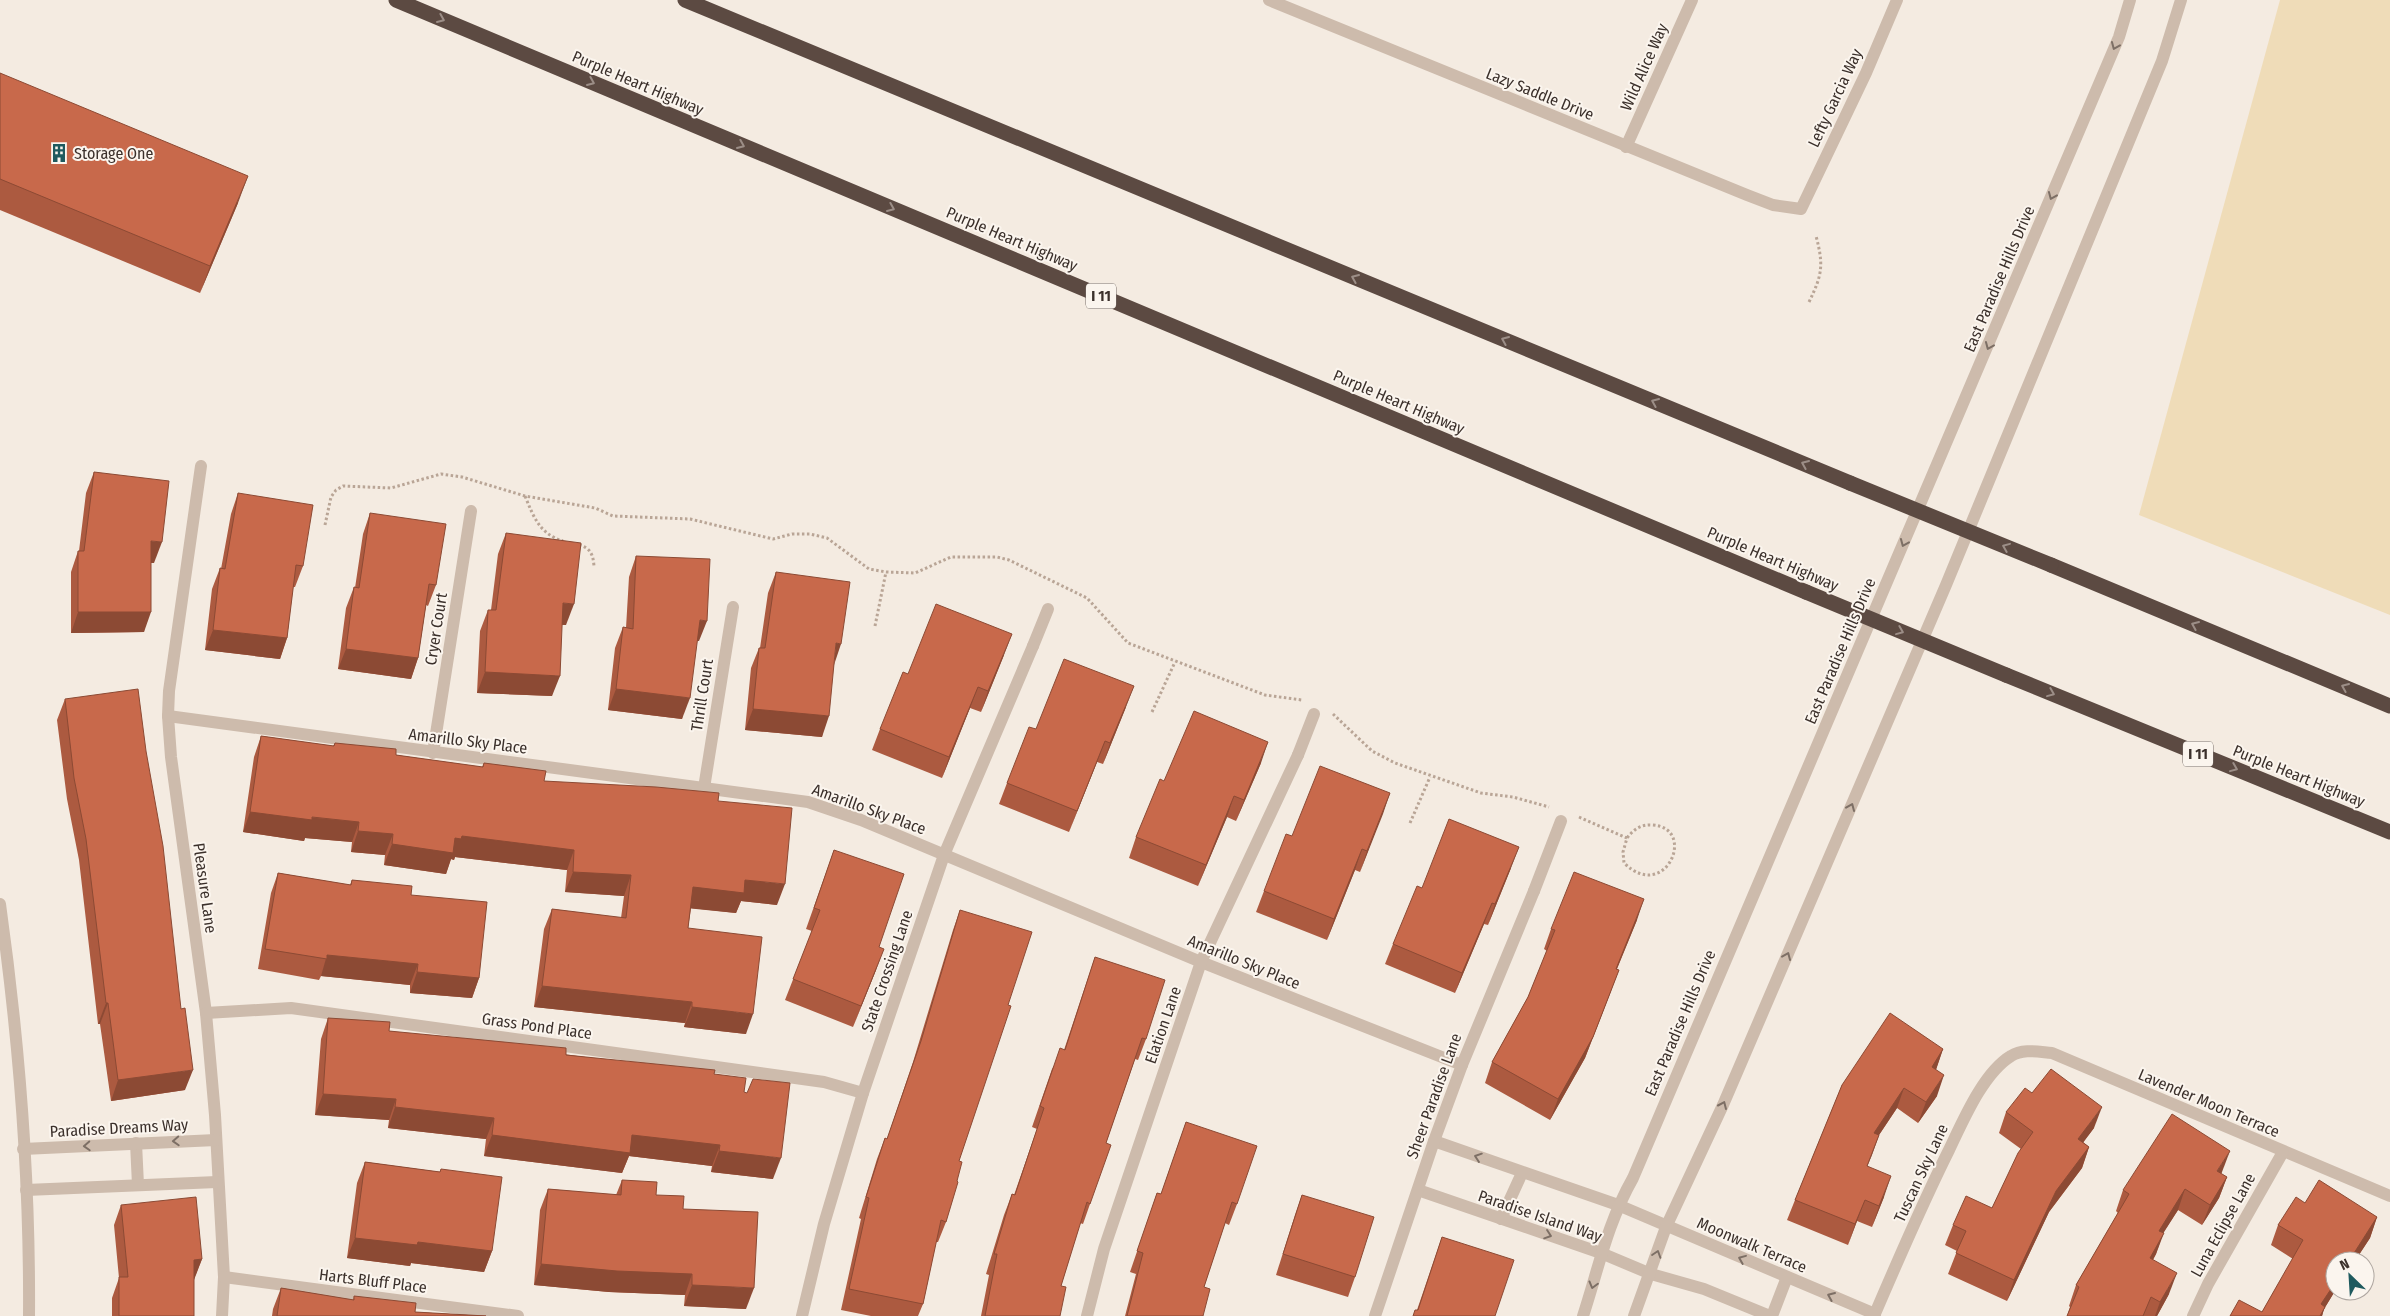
<svg xmlns="http://www.w3.org/2000/svg" width="2390" height="1316" font-family="'Fira Sans Condensed',sans-serif">
<style>
.sand{fill:#efdcb8}
.lines{fill:none;stroke-linecap:round;stroke-linejoin:round}
.path{stroke:#b9a596;stroke-width:3;stroke-dasharray:2.5 2.5;stroke-linecap:butt}
.service{stroke:#cdbbac;stroke-width:12}
.minor{stroke:#cdbbac;stroke-width:12}
.tertiary{stroke:#cdbbac;stroke-width:12}
.motorway{stroke:#5c4a42;stroke-width:15}
.motorway-bridge{stroke:#5c4a42;stroke-width:15}
.wall{fill:#ac5a40}
.shaded-wall{fill:#8c4a34}
.building{fill:#c8694b;stroke:#8c4a34}
.oneway{stroke:#9c8e87}
.oneway2{stroke:#7d6f65}
.labels{text-anchor:middle;dominant-baseline:central;stroke-width:4;stroke-linejoin:round;paint-order:stroke}
.shield{fill:#fbf5ee;stroke:#756b66;stroke-width:1}
.shield-label{font-size:15px;font-weight:bold;fill:#3b302b}
.street-label{font-size:16px;fill:#3b302b;stroke:#fbf5ee}
.poi-label{font-size:16px;fill:#3b302b;stroke:#fbf5ee;text-anchor:start}
</style>
<rect width="100%" height="100%" fill="#f4ebe1"/>
<path class="sand" d="M2280 0H2390V615L2139 515Z"/>
<g class="lines">
<g class="path">
<path d="M1809 302C1822 275 1824 266 1816 236"/>
<path d="M525 496C534 518 540 534 563 541"/>
<path d="M325 525 331 497 336 490 343 486 391 488 441 474 462 477 525 496 595 508 613 516 690 519 773 539 792 534H810L827 538 869 569 886 572 915 573 951 557H997L1009 560 1087 598 1128 643 1265 695 1302 700"/>
<path d="M579 545C591 548 593 555 594 566"/>
<path d="M875 626 886 572"/>
<path d="M1152 712 1175 662"/>
<path d="M1333 714 1372 751 1395 763 1481 793 1513 797 1549 807"/>
<path d="M1579 817 1627 838 1623 852 1624 863C1666 904 1698 827 1652 825 1641 824 1633 830 1627 838"/>
<path d="M1410 823 1430 777"/>
</g>
<g class="service">
<path d="M1033 646 1048 609"/>
<path d="M1298 755 1314 714"/>
<path d="M1534 891 1561 821"/>
<path d="M136 1143 138 1185"/>
<path d="M1501 1219 1522 1173"/>
<path d="M1772 1316 1787 1277"/>
</g>
<g class="minor">
<path d="M1269 0 1747 195 1773 205 1801 209 1866 73 1897 0"/>
<path d="M1626 147 1692 0"/>
<path d="M201 466 169 691 168 716 171 757 206 1013 215 1115 224 1277 222 1316"/>
<path d="M168 716 808 802 861 820 1201 962 1462 1065"/>
<path d="M433 753 471 511"/>
<path d="M704 788 733 607"/>
<path d="M206 1013 291 1008 824 1082 863 1093"/>
<path d="M1434 1141 1618 1205 1875 1314"/>
<path d="M23 1149 216 1140"/>
<path d="M26 1190 217 1182"/>
<path d="M1418 1190 1601 1253 1651 1274 1704 1289 1770 1316"/>
<path d="M224 1277 518 1316"/>
<path d="M802 1316 824 1224 863 1093 944 855 1033 646"/>
<path d="M1087 1316 1104 1249 1201 962 1298 755"/>
<path d="M1375 1316 1434 1141 1462 1065 1534 891"/>
<path d="M1874 1316C1898 1260 1922 1204 1949 1150 1963 1121 1983 1073 2011 1056 2023 1048 2039 1052 2052 1053L2390 1196"/>
<path d="M2193 1316 2208 1284 2283 1152"/>
</g>
<g class="tertiary">
<path d="M0 904C19 1040 30 1179 29 1316"/>
<path d="M1583 1316C1599 1267 1607 1224 1633 1178L2119 37 2130 0"/>
<path d="M1634 1316 1666 1227 1723 1105 1946 585 2162 61 2181 0"/>
</g>
<g class="motorway">
<path d="M396 0 1806 592"/>
<path d="M685 0 1850 483"/>
<path d="M2051 565 2390 706"/>
<path d="M2006 675 2390 832"/>
</g>
<g class="motorway-bridge">
<path d="M1850 483 2051 565"/>
<path d="M1806 592 2006 675"/>
</g>
</g>
<g class="wall">
<path d="M0 73 238 203 200 293 0 210Z"/>
<path d="M94 472 154 563H151L144 632 71 633V572L78 551H79L86 493Z"/>
<path d="M238 493 303 566 295 587H293L287 638 280 659 205 650 212 589 220 568 221 569 231 514Z"/>
<path d="M370 513 436 585 428 606 426 605 418 658 411 679 338 669 346 608 354 587 355 588 363 534Z"/>
<path d="M506 533 566 625H562L552 696 477 693 480 631 488 610H491L498 554Z"/>
<path d="M636 556 699 641H697L682 719 608 710 615 648 623 627 626 628 629 577Z"/>
<path d="M776 572 834 664 822 737 745 730 751 668 759 648H760L768 593Z"/>
<path d="M1004 655 981 712 970 708 942 778 872 750 880 729 908 674Z"/>
<path d="M65 699 185 1090 111 1101 100 1024H98L79 860 67 799 57 720Z"/>
<path d="M1126 707 1103 764 1097 762 1069 832 999 804 1007 783 1036 729Z"/>
<path d="M261 736 333 746 335 743 396 755 482 767 484 763 544 781 718 801 777 905 741 901 736 913 691 908 688 928 746 1034 684 1027 685 1023 534 1007 544 929 552 909 621 918 624 896 565 892 567 870 455 857 454 860 451 859 446 874 384 865 385 855 351 852 352 842 305 838 304 841 243 832 254 757Z"/>
<path d="M1261 763 1236 821 1227 817 1198 886 1129 858 1136 837 1164 781Z"/>
<path d="M1390 793 1360 872 1355 870 1327 940 1256 912 1264 891Z"/>
<path d="M834 850 879 947 876 970 853 1027 785 1000 812 931 806 929Z"/>
<path d="M1511 868 1488 925 1484 924 1455 993 1385 964 1393 944 1422 888Z"/>
<path d="M278 873 350 885 352 880 411 895 479 978 472 998 410 993V985L321 976 319 980 258 969 271 893Z"/>
<path d="M960 910 959 1161 957 1181 946 1222 938 1242H936L923 1304 918 1316H871L841 1310 861 1219 859 1218 877 1159 885 1138 887 1139 913 1062 953 930Z"/>
<path d="M1637 920 1617 969 1611 991 1585 1058 1550 1120 1485 1083 1492 1062 1528 997 1547 951 1544 949 1551 929Z"/>
<path d="M1095 957 1146 1039 1138 1060 1135 1059 1106 1143 1090 1204 1083 1224 1080 1223 1061 1286 1060 1316H981L989 1275 986 1274 1004 1215 1012 1194 1014 1195 1037 1129 1032 1127 1052 1069 1064 1050Z"/>
<path d="M328 1018 389 1031 714 1074 744 1092 773 1179 711 1172 712 1166 629 1156 622 1173 484 1156 486 1139 388 1128 389 1120 315 1115 321 1039Z"/>
<path d="M1943 1049 1936 1069 1937 1096 1918 1123 1897 1108 1879 1135 1867 1166 1884 1197 1872 1227 1857 1221 1848 1245 1787 1220 1795 1200 1842 1085Z"/>
<path d="M2032 1093 2094 1128 2083 1142 2089 1147 2082 1168 2049 1212 2007 1301 1948 1274 1957 1251 1945 1245 1953 1225 1992 1208 2021 1149 1999 1133 2006 1112Z"/>
<path d="M1186 1122 1237 1204 1229 1225 1225 1223 1204 1287 1203 1316H1125L1136 1274 1130 1272 1157 1193 1161 1194Z"/>
<path d="M365 1162 440 1172 441 1169 492 1251 484 1272 411 1263 410 1266 347 1258 357 1183Z"/>
<path d="M2222 1172 2221 1174 2227 1177 2219 1198 2202 1225 2178 1210 2163 1233 2156 1254 2153 1260 2169 1294 2157 1316H2067L2070 1307 2069 1306 2076 1285 2118 1213 2116 1211 2123 1190Z"/>
<path d="M622 1180 656 1195 683 1209 746 1309 684 1306 685 1295 609 1292 534 1285 540 1210 548 1189 616 1195Z"/>
<path d="M1302 1195 1355 1277 1348 1297 1276 1275 1295 1215Z"/>
<path d="M2305 1203 2377 1217 2370 1238 2335 1291 2324 1309 2322 1316H2230L2262 1312 2293 1259 2271 1245 2278 1225Z"/>
<path d="M121 1205 202 1259 194 1279V1316H112V1298L119 1278 114 1225Z"/>
<path d="M1442 1237 1495 1316 1417 1310Z"/>
<path d="M281 1288 353 1300 354 1296 415 1312 486 1316H272L273 1309Z"/>
</g>
<g class="shaded-wall">
<path d="M248 176 238 203 200 293 210 266Z"/>
<path d="M151 541 162 542 154 563 144 562Z"/>
<path d="M563 603 574 604 566 625 556 624Z"/>
<path d="M78 612H151L144 632 71 633Z"/>
<path d="M700 620 707 621 699 641H692Z"/>
<path d="M213 630 287 638 280 659 205 650Z"/>
<path d="M1012 634 1004 655 981 712 988 691Z"/>
<path d="M836 643 841 644 834 665Z"/>
<path d="M346 649 418 658 411 679 338 669Z"/>
<path d="M485 672 560 676 552 696 477 693Z"/>
<path d="M1134 686 1126 707 1103 764 1110 743Z"/>
<path d="M978 687 970 708 942 778 949 757Z"/>
<path d="M616 689 690 698 682 719 608 710Z"/>
<path d="M753 709 829 716 822 737 745 730Z"/>
<path d="M1105 741 1097 762 1069 832 1077 811Z"/>
<path d="M1268 742 1261 763 1236 821 1244 800Z"/>
<path d="M1390 793 1383 814 1360 872 1367 851Z"/>
<path d="M1234 796 1227 817 1198 886 1206 865Z"/>
<path d="M250 812 359 822 352 842 305 838 304 841 243 832Z"/>
<path d="M358 831 393 834 385 855 351 852Z"/>
<path d="M462 836 574 850 567 870 455 857 454 860 451 859 446 874 384 865 392 844 455 838Z"/>
<path d="M1519 847 1511 868 1488 925 1495 904Z"/>
<path d="M1362 849 1355 870 1327 940 1334 919Z"/>
<path d="M573 872 631 875 624 896 565 892Z"/>
<path d="M745 880 785 884 777 905 741 901 736 913 686 908 693 887Z"/>
<path d="M1644 899 1637 920 1608 990 1616 969Z"/>
<path d="M1492 903 1484 924 1455 993 1462 973Z"/>
<path d="M884 949 876 970 853 1027 861 1006Z"/>
<path d="M327 955 418 964 410 985 321 976Z"/>
<path d="M1619 970 1585 1058 1550 1120 1558 1099Z"/>
<path d="M417 972 479 978 472 998 410 993Z"/>
<path d="M542 986 692 1002 685 1023 534 1007Z"/>
<path d="M106 1003H108L100 1024H98Z"/>
<path d="M692 1007 753 1014 746 1034 684 1027Z"/>
<path d="M1943 1049 1936 1070 1932 1067Z"/>
<path d="M193 1070 185 1090 111 1101 118 1080Z"/>
<path d="M1944 1075 1937 1096 1918 1123 1926 1102Z"/>
<path d="M1904 1088 1897 1108 1867 1153 1874 1133Z"/>
<path d="M323 1094 396 1099 389 1120 315 1115Z"/>
<path d="M395 1107 494 1118 486 1139 388 1128Z"/>
<path d="M2102 1107 2094 1128 2071 1159 2078 1139Z"/>
<path d="M492 1135H632L720 1145 712 1166 629 1156 622 1173 484 1156Z"/>
<path d="M1879 1135 1872 1155 1859 1186 1867 1166Z"/>
<path d="M2089 1147 2082 1168 2049 1212 2007 1301 2014 1280 2056 1191Z"/>
<path d="M719 1151 781 1158 773 1179 711 1172Z"/>
<path d="M2230 1151 2222 1172 2209 1192 2217 1171Z"/>
<path d="M1891 1176 1884 1197 1872 1227 1879 1206Z"/>
<path d="M2227 1177 2219 1198 2202 1225 2210 1205Z"/>
<path d="M2185 1189 2178 1210 2152 1251 2159 1231Z"/>
<path d="M1865 1200 1857 1221 1848 1245 1855 1224Z"/>
<path d="M2377 1217 2370 1238 2355 1261H2349Z"/>
<path d="M2164 1233 2156 1254 2142 1278 2150 1258Z"/>
<path d="M355 1238 418 1242 492 1251 484 1272 411 1263 410 1266 347 1258Z"/>
<path d="M202 1259 194 1280V1260Z"/>
<path d="M541 1264 692 1274 685 1295 609 1292 534 1285Z"/>
<path d="M2177 1273 2169 1294 2157 1316H2155L2160 1302Z"/>
<path d="M2335 1283V1291L2324 1309 2322 1316H2320L2321 1304Z"/>
<path d="M692 1285 754 1288 746 1309 684 1306Z"/>
</g>
<g class="building">
<path d="M0 73 248 176 210 266 0 179Z"/>
<path d="M94 472 169 481 162 542 151 541V612H78V551H84Z"/>
<path d="M238 493 313 505 303 566 296 565 287 638 213 630 220 568 225 569Z"/>
<path d="M370 513 446 524 436 585 429 584 418 658 346 649 354 587 359 588Z"/>
<path d="M506 533 581 543 574 604 563 603 560 676 485 672 488 610H496Z"/>
<path d="M636 556 710 559 707 621 700 620 690 698 616 689 623 627 633 629Z"/>
<path d="M776 572 850 582 841 644 836 643 829 716 753 709 759 648H765Z"/>
<path d="M936 604 1012 634 988 691 978 687 949 757 880 729 903 672 908 674Z"/>
<path d="M1064 659 1134 686 1110 743 1105 741 1077 811 1007 783 1029 727 1036 729Z"/>
<path d="M138 689 146 751 163 846 181 1009 185 1008 193 1070 118 1080 108 1003H106L86 839 74 778 65 699Z"/>
<path d="M1194 711 1268 742 1244 800 1234 796 1206 865 1136 837 1160 779 1164 781Z"/>
<path d="M261 736 334 746 335 743 396 749V755L483 767 484 763 546 771 544 781 656 787 719 793 718 801 792 808 785 884 745 880 744 893 693 887 688 928 762 937 753 1014 692 1007V1002L542 986 552 909 626 918 631 875 573 872 574 850 462 836 461 839 455 838 453 853 392 844 393 834 358 831 359 822 312 817V820L250 812Z"/>
<path d="M1320 766 1390 793 1367 851 1362 849 1334 919 1264 891 1286 834 1292 836Z"/>
<path d="M1449 819 1519 847 1495 904 1492 903 1462 973 1393 944 1417 886 1422 888Z"/>
<path d="M834 850 904 874 879 947 884 949 861 1006 793 979 820 910 814 908Z"/>
<path d="M1574 872 1644 899 1616 969 1619 970 1593 1037 1558 1099 1492 1062 1528 997 1555 930 1551 929Z"/>
<path d="M278 873 351 885 352 880 412 886 411 895 487 902 479 978 417 972 418 964 327 955V959L265 949Z"/>
<path d="M960 910 1032 932 1008 1005 1011 1006 959 1161 962 1162 957 1181 958 1182 946 1222 941 1220 923 1304 849 1289 869 1198 866 1197 885 1138 887 1139 921 1041Z"/>
<path d="M1095 957 1165 980 1146 1039 1142 1038 1106 1143 1111 1145 1090 1204 1087 1202 1061 1286 1066 1287 1060 1316H985L997 1254H994L1012 1194 1015 1195 1044 1108 1040 1106 1060 1048 1065 1050Z"/>
<path d="M1890 1013 1943 1049 1932 1067 1944 1075 1926 1102 1904 1088 1874 1133 1879 1135 1867 1166 1891 1176 1879 1206 1865 1200 1855 1224 1795 1200 1842 1085Z"/>
<path d="M328 1018 390 1022 389 1031 566 1048V1055L715 1070 714 1074 746 1078 744 1092 747 1093 753 1079 790 1083 781 1158 719 1151 720 1145 632 1135 630 1153 492 1135 494 1118 395 1107 396 1099 323 1094Z"/>
<path d="M2051 1069 2102 1107 2078 1139 2089 1147 2056 1191 2014 1280 1956 1253 1966 1231 1953 1225 1966 1196 1992 1208 2018 1153 2033 1132 2006 1112 2025 1088 2032 1093Z"/>
<path d="M2172 1114 2230 1151 2217 1171 2227 1177 2210 1205 2185 1189 2159 1231 2164 1233 2150 1258 2177 1273 2160 1302 2151 1297 2143 1316H2067L2079 1287 2076 1285 2129 1194 2123 1190Z"/>
<path d="M1186 1122 1257 1146 1237 1204 1232 1202 1204 1287 1210 1289 1203 1316H1127L1143 1253 1137 1251 1157 1193 1161 1194Z"/>
<path d="M365 1162 440 1172 441 1169 502 1177 492 1251 418 1242 417 1245 355 1238Z"/>
<path d="M622 1180 657 1182 656 1195 684 1196 683 1209 758 1212 754 1288 692 1285V1274L617 1271 541 1264 548 1189 621 1195Z"/>
<path d="M2319 1180 2377 1217 2349 1261H2335V1283L2321 1304 2325 1307 2320 1316H2230L2239 1300 2262 1312 2303 1240 2278 1225 2296 1197 2305 1203Z"/>
<path d="M1302 1195 1374 1217 1355 1277 1283 1254Z"/>
<path d="M196 1197 202 1259 194 1260V1316H119V1277H128L121 1205Z"/>
<path d="M1442 1237 1514 1260 1495 1316H1413L1415 1310H1418Z"/>
<path d="M281 1288 354 1300V1296L416 1303 415 1312 486 1316H277Z"/>
</g>
<defs><path id="oneway-chevron" d="M-2-3.5L2.5 0L-2 3.5" fill="none" stroke-width="1.6" stroke-linecap="round" stroke-linejoin="round" transform="scale(1.25)"/></defs>
<g class="oneway">
<use href="#oneway-chevron" transform="translate(441 19) rotate(23)"/>
<use href="#oneway-chevron" transform="translate(591 82) rotate(23)"/>
<use href="#oneway-chevron" transform="translate(741 145) rotate(23)"/>
<use href="#oneway-chevron" transform="translate(891 208) rotate(23)"/>
<use href="#oneway-chevron" transform="translate(1355 278) rotate(-157)"/>
<use href="#oneway-chevron" transform="translate(1505 340) rotate(-157)"/>
<use href="#oneway-chevron" transform="translate(1655 402) rotate(-157)"/>
<use href="#oneway-chevron" transform="translate(1805 464) rotate(-157)"/>
<use href="#oneway-chevron" transform="translate(2006 547) rotate(-158)"/>
<use href="#oneway-chevron" transform="translate(2195 625) rotate(-157)"/>
<use href="#oneway-chevron" transform="translate(1900 631) rotate(22)"/>
<use href="#oneway-chevron" transform="translate(2345 687) rotate(-157)"/>
<use href="#oneway-chevron" transform="translate(2051 693) rotate(22)"/>
<use href="#oneway-chevron" transform="translate(2234 768) rotate(22)"/>
</g>
<g class="oneway2">
<use href="#oneway-chevron" transform="translate(2115 46) rotate(113)"/>
<use href="#oneway-chevron" transform="translate(2052 196) rotate(113)"/>
<use href="#oneway-chevron" transform="translate(1989 346) rotate(113)"/>
<use href="#oneway-chevron" transform="translate(1904 543) rotate(113)"/>
<use href="#oneway-chevron" transform="translate(1851 807) rotate(-67)"/>
<use href="#oneway-chevron" transform="translate(1787 956) rotate(-67)"/>
<use href="#oneway-chevron" transform="translate(1723 1105) rotate(-66)"/>
<use href="#oneway-chevron" transform="translate(176 1141) rotate(177)"/>
<use href="#oneway-chevron" transform="translate(87 1146) rotate(177)"/>
<use href="#oneway-chevron" transform="translate(1478 1157) rotate(-161)"/>
<use href="#oneway-chevron" transform="translate(1548 1235) rotate(19)"/>
<use href="#oneway-chevron" transform="translate(1657 1254) rotate(-72)"/>
<use href="#oneway-chevron" transform="translate(1742 1259) rotate(-158)"/>
<use href="#oneway-chevron" transform="translate(1593 1285) rotate(105)"/>
<use href="#oneway-chevron" transform="translate(1831 1296) rotate(-157)"/>
</g>
<defs>
<g id="building-bare" transform="scale(1.5)"><path d="M-4-6H4V6H1V3H-1V6H-4ZM-2.5-4.3h1.7v1.8h-1.7ZM.8-4.3h1.7v1.8H.8ZM-2.5-1h1.7V.8h-1.7ZM.8-1h1.7V.8H.8Z" fill="#1f5a5e" stroke="#fbf5ee" stroke-width="2.5" paint-order="stroke"/></g>
</defs>
<g fill-rule="evenodd">
<use href="#building-bare" x="59" y="153"/>
</g>
<g class="labels">
<g class="shield">
<rect x="1086" y="283.5" width="30" height="25" rx="4"/>
<rect x="2183" y="741.5" width="30" height="25" rx="4"/>
</g>
<g class="shield-label">
<text x="1101" y="296">I 11</text>
<text x="2198" y="754">I 11</text>
</g>
<g class="street-label">
<text transform="translate(1644 67) rotate(-66)">Wild Alice Way</text>
<text transform="translate(638 83) rotate(23)">Purple Heart Highway</text>
<text transform="translate(1540 94) rotate(22)">Lazy Saddle Drive</text>
<text transform="translate(1835 98) rotate(-65)">Lefty Garcia Way</text>
<text transform="translate(1012 239) rotate(23)">Purple Heart Highway</text>
<text transform="translate(1999 279) rotate(-67)">East Paradise Hills Drive</text>
<text transform="translate(1399 402) rotate(23)">Purple Heart Highway</text>
<text transform="translate(1773 559) rotate(23)">Purple Heart Highway</text>
<text transform="translate(436 629) rotate(-81)">Cryer Court</text>
<text transform="translate(1840 651) rotate(-67)">East Paradise Hills Drive</text>
<text transform="translate(702 695) rotate(-81)">Thrill Court</text>
<text transform="translate(468 741) rotate(7)">Amarillo Sky Place</text>
<text transform="translate(2299 776) rotate(22)">Purple Heart Highway</text>
<text transform="translate(869 809) rotate(20)">Amarillo Sky Place</text>
<text transform="translate(205 888) rotate(82)">Pleasure Lane</text>
<text transform="translate(1244 962) rotate(22)">Amarillo Sky Place</text>
<text transform="translate(887 971) rotate(-71)">State Crossing Lane</text>
<text transform="translate(1680 1023) rotate(-67)">East Paradise Hills Drive</text>
<text transform="translate(1163 1025) rotate(-71)">Elation Lane</text>
<text transform="translate(537 1026) rotate(8)">Grass Pond Place</text>
<text transform="translate(1434 1096) rotate(-70)">Sheer Paradise Lane</text>
<text transform="translate(2209 1103) rotate(23)">Lavender Moon Terrace</text>
<text transform="translate(119 1128) rotate(-3)">Paradise Dreams Way</text>
<text transform="translate(1921 1173) rotate(-65)">Tuscan Sky Lane</text>
<text transform="translate(1540 1216) rotate(19)">Paradise Island Way</text>
<text transform="translate(2223 1225) rotate(-61)">Luna Eclipse Lane</text>
<text transform="translate(1752 1245) rotate(23)">Moonwalk Terrace</text>
<text transform="translate(373 1281) rotate(7)">Harts Bluff Place</text>
</g>
<g class="poi-label">
<text x="74" y="153">Storage One</text>
</g>
</g>
<g transform="translate(2350 1276) rotate(335)"><circle r="24" fill="#fbf5ee" stroke="#aea6a0"/>
<path d="M0-4L9 19L0 12L-9 19Z" fill="#1f5a5e"/>
<text y="-8" font-size="14" font-weight="bold" text-anchor="middle" fill="#3b302b">N</text>
</g>
</svg>
